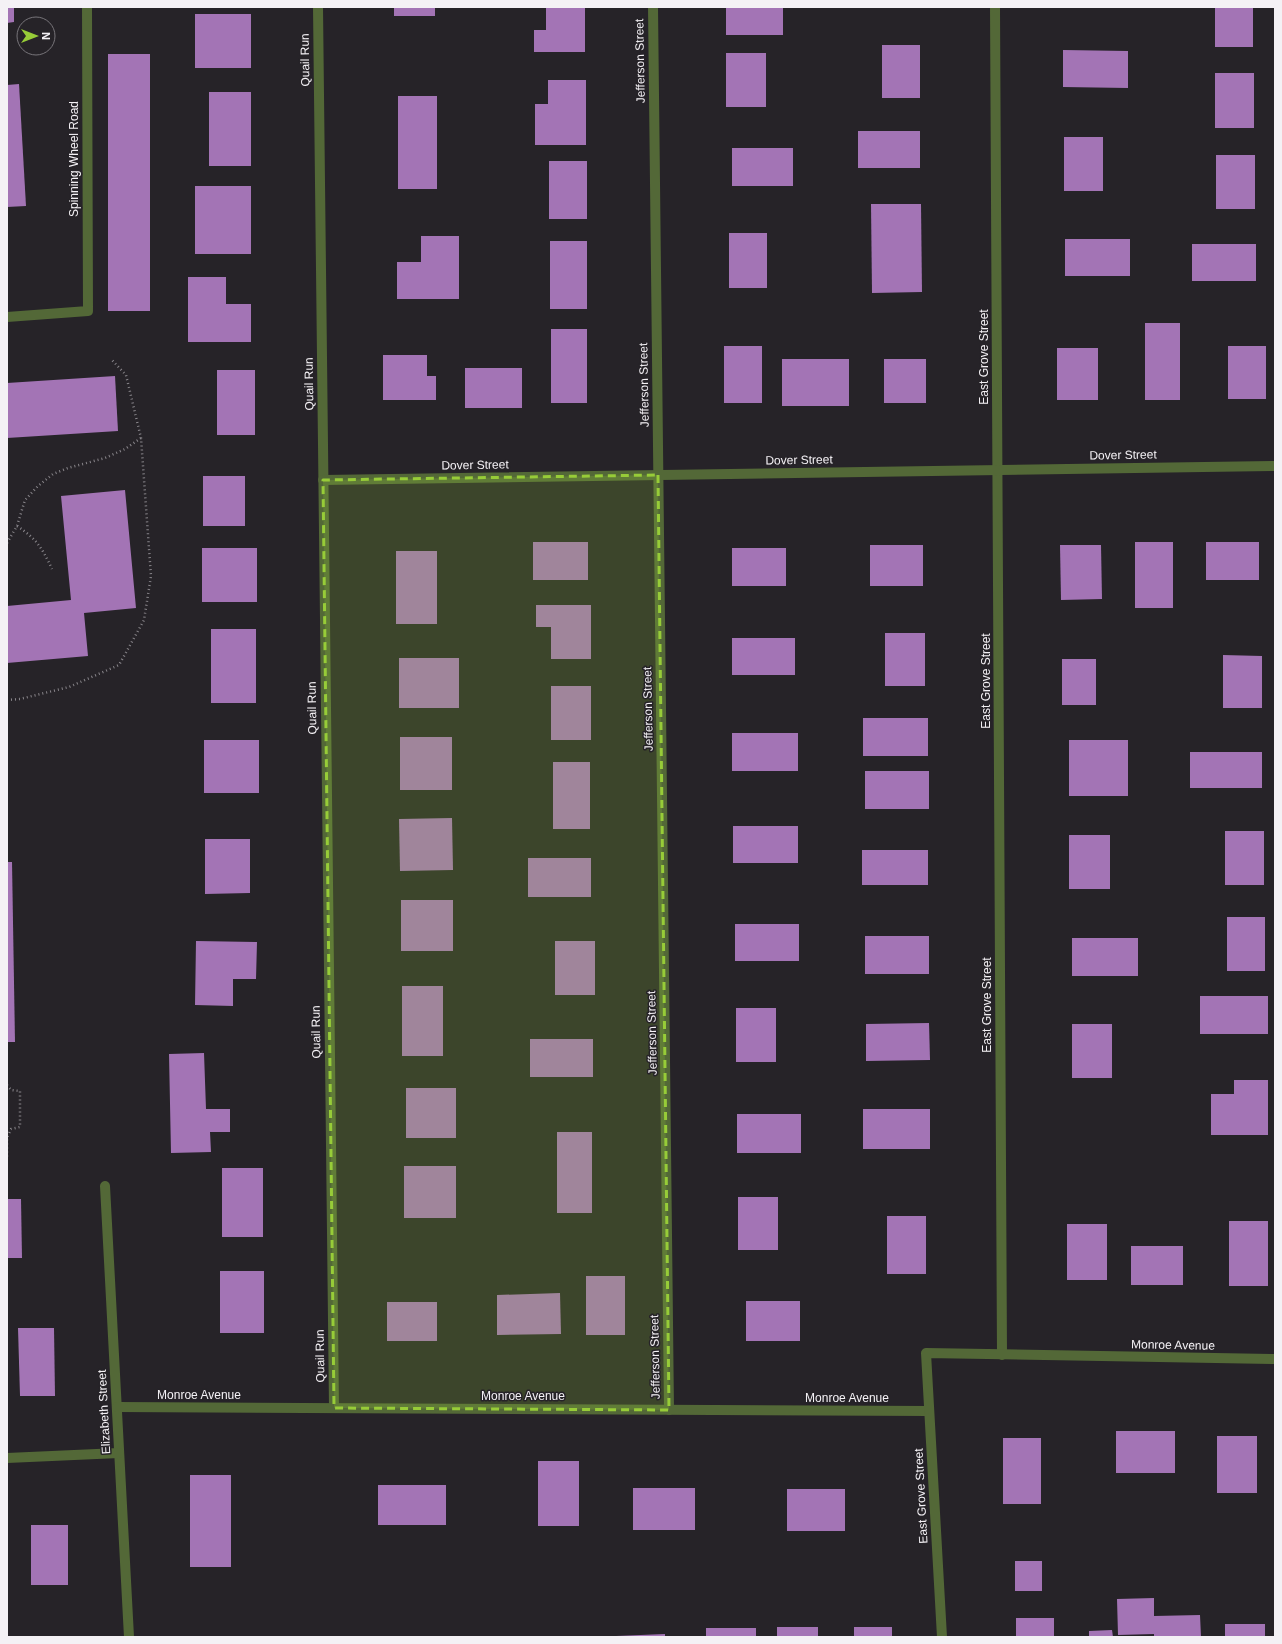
<svg xmlns="http://www.w3.org/2000/svg" width="1282" height="1644" font-family="Helvetica,sans-serif">
<style>
.building{fill:#a374b5}
.lines{fill:none;stroke-linecap:round;stroke-linejoin:round}
.path{stroke:#88858a;stroke-width:2.5;stroke-dasharray:1 3;stroke-linecap:butt}
.minor{stroke:#536837;stroke-width:10}
.marked{fill:#97cc38;fill-opacity:0.2;stroke:#97cc38;stroke-width:3;stroke-dasharray:8 5;stroke-linejoin:round}
.labels{text-anchor:middle;dominant-baseline:central;stroke-width:3;stroke-linejoin:round;paint-order:stroke}
.street-label{font-size:12px;fill:#f4f1f5;stroke:#262328}
</style>
<rect width="100%" height="100%" fill="#262328"/>
<g class="building">
<path d="M7 7H14V22L7 23Z"/>
<rect x="394" y="7" width="41" height="9"/>
<path d="M546 7H585V52H534V30H546Z"/>
<rect x="726" y="7" width="57" height="28"/>
<rect x="1215" y="7" width="38" height="40"/>
<rect x="195" y="14" width="56" height="54"/>
<rect x="882" y="45" width="38" height="53"/>
<path d="M1063 50 1128 51V88L1063 87Z"/>
<rect x="726" y="53" width="40" height="54"/>
<rect x="108" y="54" width="42" height="257"/>
<rect x="1215" y="73" width="39" height="55"/>
<path d="M548 80H586V145H535V104H548Z"/>
<path d="M19 84 26 206 7 207V85Z"/>
<rect x="209" y="92" width="42" height="74"/>
<rect x="398" y="96" width="39" height="93"/>
<rect x="858" y="131" width="62" height="37"/>
<rect x="1064" y="137" width="39" height="54"/>
<rect x="732" y="148" width="61" height="38"/>
<rect x="1216" y="155" width="39" height="54"/>
<rect x="549" y="161" width="38" height="58"/>
<rect x="195" y="186" width="56" height="68"/>
<path d="M871 204H921L922 292 872 293Z"/>
<rect x="729" y="233" width="38" height="55"/>
<path d="M421 236H459V299H397V262H421Z"/>
<rect x="1065" y="239" width="65" height="37"/>
<rect x="550" y="241" width="37" height="68"/>
<rect x="1192" y="244" width="64" height="37"/>
<path d="M188 277H226V304H251V342H188Z"/>
<rect x="1145" y="323" width="35" height="77"/>
<rect x="551" y="329" width="36" height="74"/>
<rect x="724" y="346" width="38" height="57"/>
<rect x="1228" y="346" width="38" height="53"/>
<rect x="1057" y="348" width="41" height="52"/>
<path d="M383 355H427V376H436V400H383Z"/>
<rect x="782" y="359" width="67" height="47"/>
<rect x="884" y="359" width="42" height="44"/>
<rect x="465" y="368" width="57" height="40"/>
<rect x="217" y="370" width="38" height="65"/>
<path d="M115 376 118 431 7 438V383Z"/>
<rect x="203" y="476" width="42" height="50"/>
<path d="M125 490 136 608 84 613 88 656 7 663V606L71 600 61 496Z"/>
<rect x="533" y="542" width="55" height="38"/>
<rect x="1135" y="542" width="38" height="66"/>
<rect x="1206" y="542" width="53" height="38"/>
<rect x="870" y="545" width="53" height="41"/>
<path d="M1060 545H1101L1102 599 1061 600Z"/>
<rect x="202" y="548" width="55" height="54"/>
<rect x="732" y="548" width="54" height="38"/>
<rect x="396" y="551" width="41" height="73"/>
<path d="M536 605H591V659H551V627H536Z"/>
<rect x="211" y="629" width="45" height="74"/>
<rect x="885" y="633" width="40" height="53"/>
<rect x="732" y="638" width="63" height="37"/>
<path d="M1223 655 1262 656V708H1223Z"/>
<rect x="399" y="658" width="60" height="50"/>
<rect x="1062" y="659" width="34" height="46"/>
<rect x="551" y="686" width="40" height="54"/>
<rect x="863" y="718" width="65" height="38"/>
<rect x="732" y="733" width="66" height="38"/>
<rect x="400" y="737" width="52" height="53"/>
<rect x="204" y="740" width="55" height="53"/>
<rect x="1069" y="740" width="59" height="56"/>
<rect x="1190" y="752" width="72" height="36"/>
<rect x="553" y="762" width="37" height="67"/>
<rect x="865" y="771" width="64" height="38"/>
<path d="M452 818 453 870 400 871 399 819Z"/>
<rect x="733" y="826" width="65" height="37"/>
<rect x="1225" y="831" width="39" height="54"/>
<rect x="1069" y="835" width="41" height="54"/>
<path d="M205 839H250V893L205 894Z"/>
<rect x="862" y="850" width="66" height="35"/>
<rect x="528" y="858" width="63" height="39"/>
<path d="M7 862H12L15 1042H7Z"/>
<rect x="401" y="900" width="52" height="51"/>
<rect x="1227" y="917" width="38" height="54"/>
<rect x="735" y="924" width="64" height="37"/>
<rect x="865" y="936" width="64" height="38"/>
<rect x="1072" y="938" width="66" height="38"/>
<path d="M196 941 257 942 256 979H233V1006L195 1005Z"/>
<rect x="555" y="941" width="40" height="54"/>
<rect x="402" y="986" width="41" height="70"/>
<rect x="1200" y="996" width="68" height="38"/>
<rect x="736" y="1008" width="40" height="54"/>
<path d="M929 1023 930 1060 866 1061V1024Z"/>
<rect x="1072" y="1024" width="40" height="54"/>
<rect x="530" y="1039" width="63" height="38"/>
<path d="M204 1053 206 1109H230V1132H210L211 1152 171 1153 169 1054Z"/>
<path d="M1234 1080H1268V1135H1211V1094H1234Z"/>
<rect x="406" y="1088" width="50" height="50"/>
<rect x="863" y="1109" width="67" height="40"/>
<rect x="737" y="1114" width="64" height="39"/>
<rect x="557" y="1132" width="35" height="81"/>
<rect x="404" y="1166" width="52" height="52"/>
<rect x="222" y="1168" width="41" height="69"/>
<rect x="738" y="1197" width="40" height="53"/>
<path d="M7 1199H21L22 1258H7Z"/>
<rect x="887" y="1216" width="39" height="58"/>
<rect x="1229" y="1221" width="39" height="65"/>
<rect x="1067" y="1224" width="40" height="56"/>
<rect x="1131" y="1246" width="52" height="39"/>
<rect x="220" y="1271" width="44" height="62"/>
<rect x="586" y="1276" width="39" height="59"/>
<path d="M560 1293 561 1334 497 1335V1295Z"/>
<rect x="746" y="1301" width="54" height="40"/>
<rect x="387" y="1302" width="50" height="39"/>
<path d="M18 1328H54L55 1396H20Z"/>
<rect x="1116" y="1431" width="59" height="42"/>
<rect x="1217" y="1436" width="40" height="57"/>
<rect x="1003" y="1438" width="38" height="66"/>
<rect x="538" y="1461" width="41" height="65"/>
<rect x="190" y="1475" width="41" height="92"/>
<rect x="378" y="1485" width="68" height="40"/>
<rect x="633" y="1488" width="62" height="42"/>
<rect x="787" y="1489" width="58" height="42"/>
<rect x="31" y="1525" width="37" height="60"/>
<rect x="1015" y="1561" width="27" height="30"/>
<path d="M1154 1598V1616L1200 1615 1201 1637H1154V1634L1118 1635 1117 1599Z"/>
<rect x="1016" y="1618" width="38" height="19"/>
<rect x="1225" y="1624" width="40" height="13"/>
<rect x="777" y="1627" width="41" height="10"/>
<rect x="854" y="1627" width="38" height="10"/>
<rect x="706" y="1628" width="50" height="9"/>
<path d="M1112 1630 1113 1637H1089V1631Z"/>
<path d="M665 1634V1637H617L616 1636Z"/>
</g>
<g class="lines">
<g class="path">
<path d="M17 526C37 539 42 548 52 569"/>
<path d="M7 543 17 526 25 500 38 486 53 474 68 468 105 458 125 449 141 438"/>
<path d="M7 700 20 699 69 687 119 665 144 620 151 576 141 438 126 375 111 359"/>
<path d="M7 1085 11 1090 20 1091V1127L11 1129 7 1138V1157"/>
</g>
<g class="minor">
<path d="M318 7 334 1408"/>
<path d="M653 7 669 1410"/>
<path d="M995 7 1002 1355"/>
<path d="M7 317 88 311 87 7"/>
<path d="M323 480 1275 466"/>
<path d="M105 1186 129 1637"/>
<path d="M117 1407 929 1411"/>
<path d="M7 1458 119 1453"/>
<path d="M942 1637 926 1353 1275 1359"/>
</g>
</g>
<path class="marked" d="M658 475 669 1410 334 1408 323 480Z"/>
<g class="labels">
<g class="street-label">
<text transform="translate(305 60) rotate(-91)">Quail Run</text>
<text transform="translate(640 61) rotate(-91)">Jefferson Street</text>
<text transform="translate(74 159) rotate(-90)">Spinning Wheel Road</text>
<text transform="translate(984 357) rotate(-90)">East Grove Street</text>
<text transform="translate(309 384) rotate(-91)">Quail Run</text>
<text transform="translate(644 385) rotate(-91)">Jefferson Street</text>
<text transform="translate(1123 455) rotate(-1)">Dover Street</text>
<text transform="translate(799 460) rotate(-1)">Dover Street</text>
<text transform="translate(475 465) rotate(-1)">Dover Street</text>
<text transform="translate(986 681) rotate(-90)">East Grove Street</text>
<text transform="translate(312 708) rotate(-91)">Quail Run</text>
<text transform="translate(648 709) rotate(-91)">Jefferson Street</text>
<text transform="translate(987 1005) rotate(-90)">East Grove Street</text>
<text transform="translate(316 1032) rotate(-91)">Quail Run</text>
<text transform="translate(652 1033) rotate(-91)">Jefferson Street</text>
<text transform="translate(1173 1345) rotate(1)">Monroe Avenue</text>
<text transform="translate(320 1356) rotate(-91)">Quail Run</text>
<text transform="translate(655 1357) rotate(-91)">Jefferson Street</text>
<text x="199" y="1395">Monroe Avenue</text>
<text x="523" y="1396">Monroe Avenue</text>
<text x="847" y="1398">Monroe Avenue</text>
<text transform="translate(104 1412) rotate(-93)">Elizabeth Street</text>
<text transform="translate(921 1496) rotate(-93)">East Grove Street</text>
</g>
</g>
<rect width="1282" height="1644" fill="none" stroke="#f4f1f5" stroke-width="16"/>
<g transform="translate(36 36) rotate(90)"><circle r="19" fill="#262328" stroke="#78757a"/>
<path d="M0-3L7 15L0 10L-7 15Z" fill="#97cc38"/>
<text y="-6" font-size="11" font-weight="bold" text-anchor="middle" fill="#f4f1f5">N</text>
</g>
</svg>
